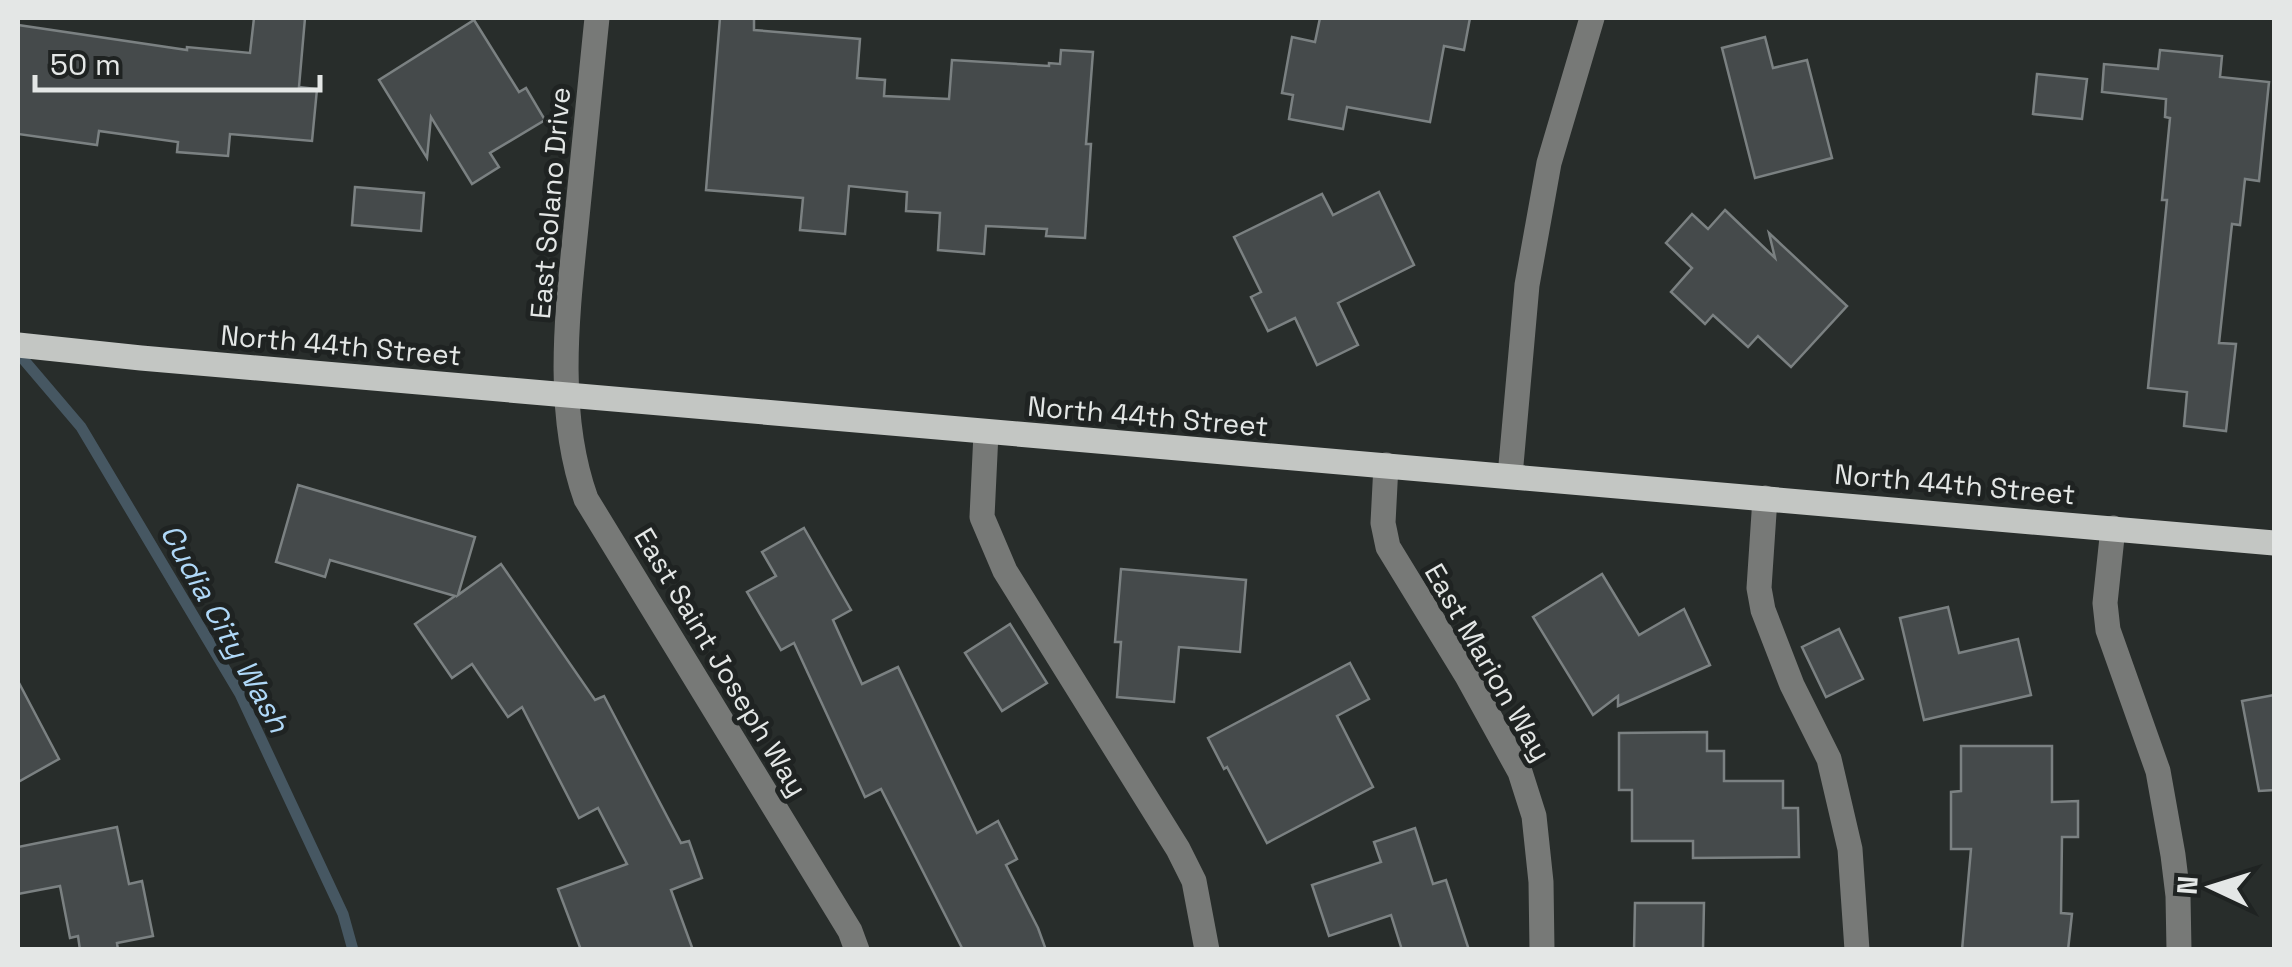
<svg xmlns="http://www.w3.org/2000/svg" width="2292" height="967" font-family="'Space Grotesk',sans-serif">
<style>
.lines{fill:none;stroke-linecap:round;stroke-linejoin:round}
.stream{stroke:#465762;stroke-width:11}
.building{fill:#454a4b;stroke:#7b8182;stroke-width:2.5}
.minor{stroke:#777977;stroke-width:25}
.major{stroke:#c3c6c3;stroke-width:25}
.labels{text-anchor:middle;dominant-baseline:central;stroke-width:10;stroke-linejoin:round;paint-order:stroke}
.street-label{font-size:28px;fill:#e4e7e6;stroke:#1f2322}
.water-label{font-size:30px;font-style:italic;fill:#afd8f8;stroke:#1f2322}
</style>
<rect width="100%" height="100%" fill="#282d2b"/>
<g class="lines">
<path class="stream" d="M18 353 81 427 240 694 343 914 353 950"/>
</g>
<g class="building">
<path d="M254 18H305L299 87 317 89 312 141 230 134 228 156 177 152 178 142 99 131 97 145 18 134V25L187 50V47L250 53Z"/>
<path d="M720 18H754V30L860 39 857 78 885 80 884 96 949 99 952 60 1049 66V63L1060 64 1061 50 1093 52 1086 144H1091L1085 238 1046 236 1047 229 986 226 984 254 938 250 940 213 906 211 907 192 849 186 845 234 800 230 803 198 706 190Z"/>
<path d="M1320 18H1470L1464 50 1444 46 1430 122 1347 107 1343 129 1289 119 1293 95 1282 93 1292 37 1315 42Z"/>
<path d="M474 20 519 92 526 88 545 120 490 153 499 167 472 184 431 117 427 158 379 80Z"/>
<path d="M1765 37 1773 68 1807 60 1832 158 1755 178 1722 48Z"/>
<path d="M2160 50 2222 56 2220 77 2269 82 2259 181 2245 179 2240 225 2232 224 2219 343 2236 344 2226 431 2184 426 2187 392 2148 388 2167 200H2162L2170 118 2165 117 2166 99 2102 92 2104 64 2158 69Z"/>
<path d="M2037 74 2087 79 2082 119 2033 114Z"/>
<path d="M355 187 424 193 421 231 352 225Z"/>
<path d="M1379 192 1414 265 1338 303 1358 345 1317 365 1295 318 1268 331 1251 297 1261 292 1234 237 1322 194 1333 215Z"/>
<path d="M1725 210 1775 258 1769 233 1847 306 1791 367 1758 336 1748 347 1713 315 1705 324 1671 292 1692 268 1666 243 1692 214 1708 229Z"/>
<path d="M298 485 475 537 458 595 501 564 595 700 604 696 681 843 689 841 702 878 671 890 693 950H581L558 889 627 864 598 808 579 818 522 707 508 717 472 664 452 678 415 624 455 596 330 560 325 577 276 562Z"/>
<path d="M804 528 851 610 833 620 862 684 898 667 977 833 998 821 1017 859 1006 865 1038 928 1046 950H963L881 789 865 797 794 643 781 650 747 592 776 576 762 552Z"/>
<path d="M1121 569 1246 580 1240 652 1179 647 1174 702 1117 697 1121 642H1115Z"/>
<path d="M1602 574 1639 635 1684 609 1710 665 1618 706V696L1593 715 1533 617Z"/>
<path d="M1948 607 1959 653 2018 639 2031 695 1924 720 1900 618Z"/>
<path d="M1010 624 1047 683 1002 711 965 653Z"/>
<path d="M1839 629 1863 679 1826 697 1802 647Z"/>
<path d="M1350 663 1369 699 1337 716 1373 787 1267 843 1227 767 1224 769 1208 738Z"/>
<path d="M18 681 59 759 18 782Z"/>
<path d="M2274 695V790L2259 791 2242 701Z"/>
<path d="M1707 732V751H1724V781H1783V808H1798L1799 857 1693 858V841H1632V790H1619V733Z"/>
<path d="M1961 746H2052V802L2078 801V837H2062L2061 913 2072 914 2068 950H1962L1971 849H1951V792L1961 791Z"/>
<path d="M117 827 129 884 142 881 153 936 117 943 118 950H80L78 936 70 938 60 886 18 894V847Z"/>
<path d="M1415 828 1433 884 1446 880 1469 950H1402L1391 915 1329 936 1312 885 1381 862 1374 842Z"/>
<path d="M1635 903H1704L1703 950H1634Z"/>
</g>
<g class="lines">
<g class="minor">
<path d="M597 18C590 84 584 150 577 217 568 308 554 410 586 499L850 931 857 950"/>
<path d="M986 433 982 517 1005 571 1178 849 1194 881 1207 950"/>
<path d="M1386 465 1383 523 1388 547 1467 676 1520 772 1534 816 1541 882 1542 950"/>
<path d="M1510 476 1527 285 1549 163 1592 18"/>
<path d="M1765 498 1759 588 1763 610 1792 685 1829 759 1850 849 1857 950"/>
<path d="M2113 528 2105 603 2108 630 2158 771 2173 855 2178 896 2179 950"/>
</g>
<path class="major" d="M18 345 141 358 2274 543"/>
</g>
<g class="labels">
<g class="street-label">
<text transform="translate(550 203) rotate(-85)">East Solano Drive</text>
<text transform="translate(341 345) rotate(5)">North 44th Street</text>
<text transform="translate(1148 416) rotate(5)">North 44th Street</text>
<text transform="translate(1955 484) rotate(5)">North 44th Street</text>
<text transform="translate(721 662) rotate(59)">East Saint Joseph Way</text>
<text transform="translate(1488 662) rotate(60)">East Marion Way</text>
</g>
<g class="water-label">
<text transform="translate(225 628) rotate(61)">Cudia City Wash</text>
</g>
</g>
<rect width="2292" height="967" fill="none" stroke="#e4e7e6" stroke-width="40"/>
<g transform="translate(2212 887) rotate(274)" stroke="#1f2322" stroke-width="8" paint-order="stroke">
<path d="M0-8L18 38L0 25L-18 38Z" fill="#e4e7e6"/>
<text y="-15" font-size="28" font-weight="bold" text-anchor="middle" fill="#e4e7e6">N</text>
</g>
<path d="M35 75v15h285v-15" fill="none" stroke="#e4e7e6" stroke-width="5"/>
<text x="50" y="75" font-size="30" fill="#e4e7e6" stroke="#1f2322" stroke-width="8" paint-order="stroke">50 m</text>
</svg>
